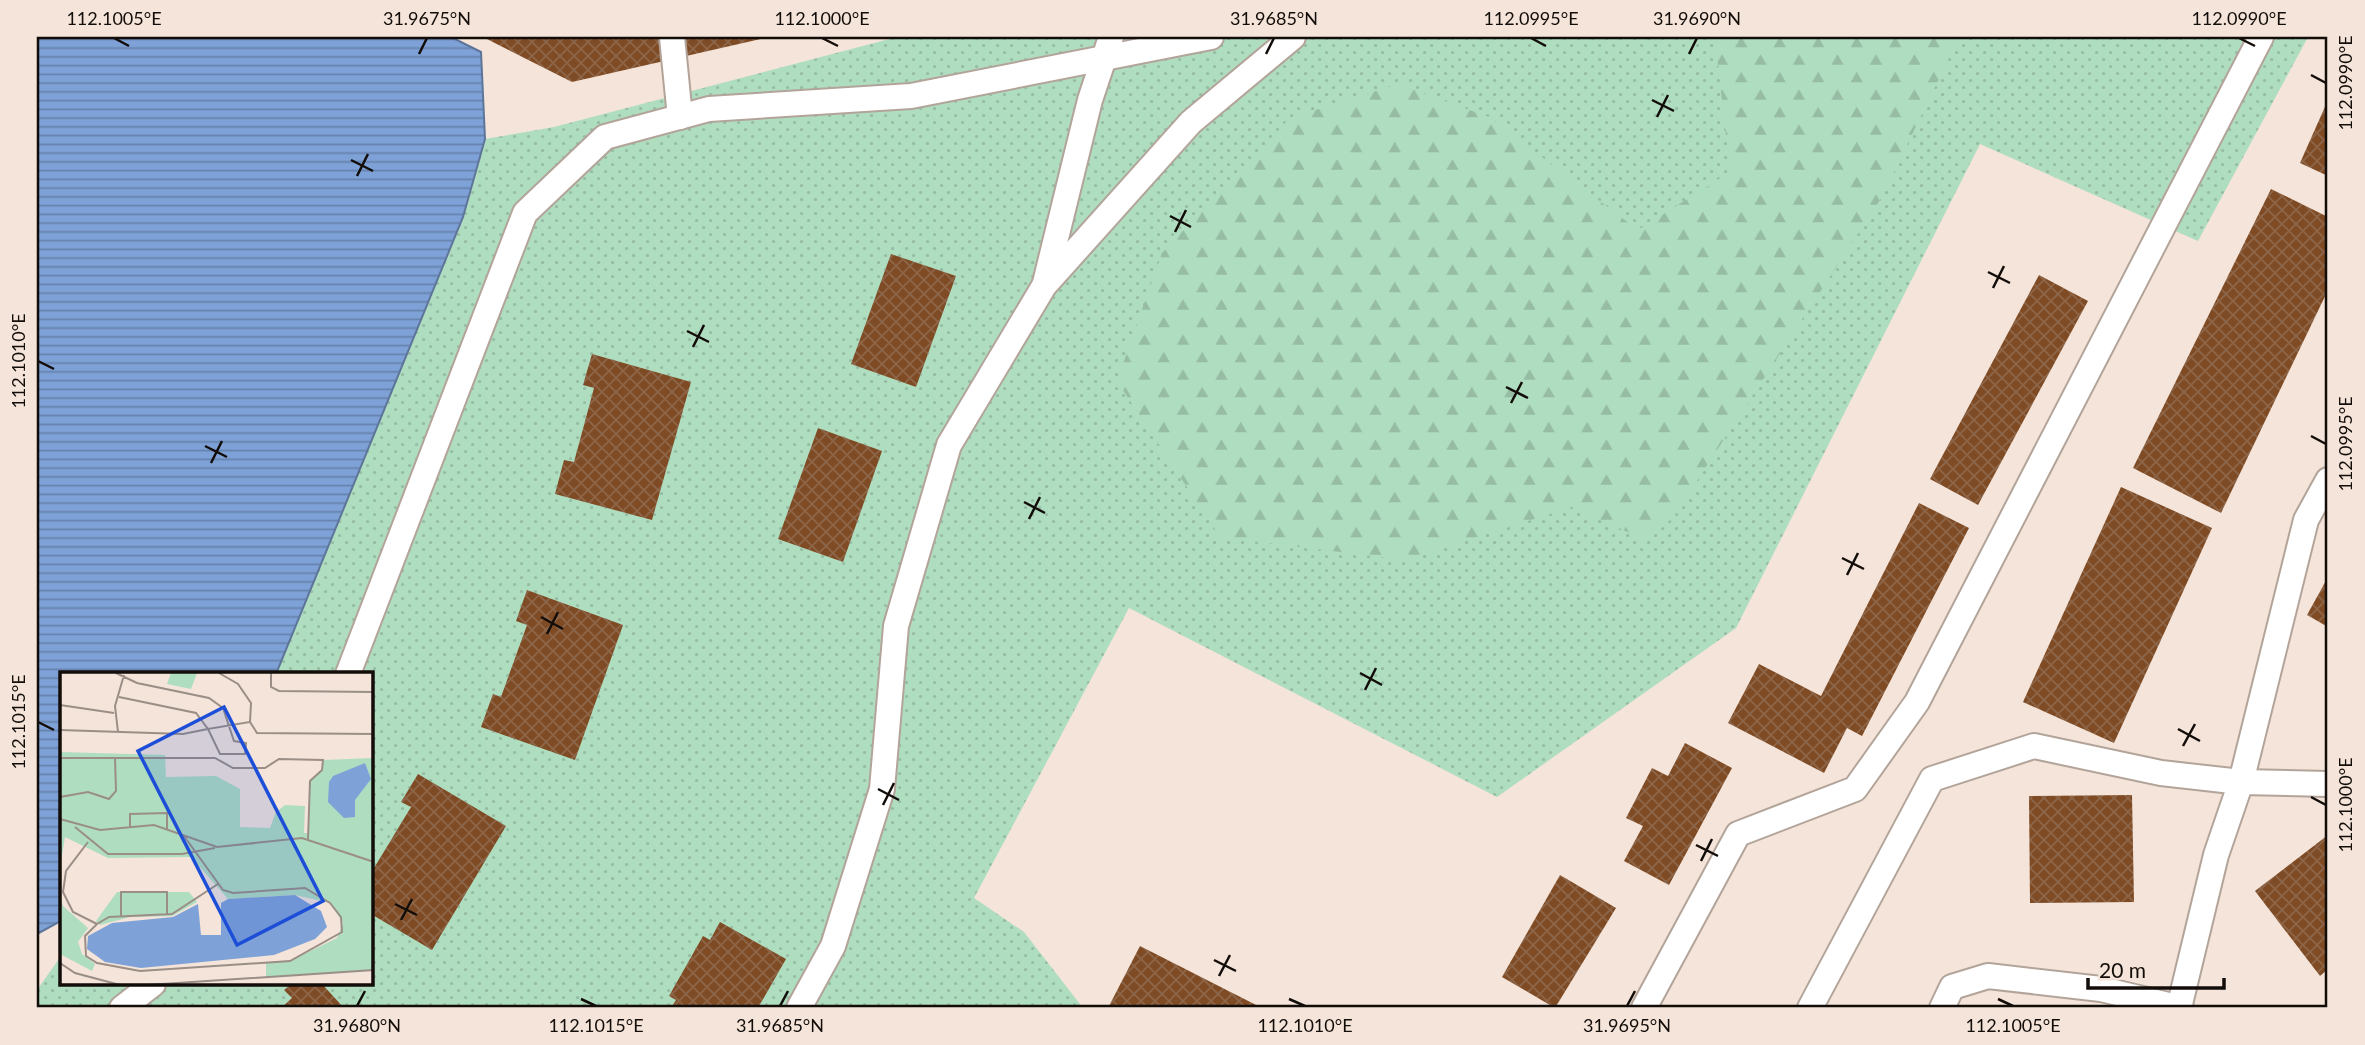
<svg xmlns="http://www.w3.org/2000/svg" width="2365" height="1045" font-family="Lato,sans-serif">
<style>
.grass{fill:url(#grass-dots)}
.forest{fill:url(#forest-firs)}
.water{fill:url(#water-rules);stroke:#5e759a;stroke-width:2}
.building{fill:url(#building-cross-hatch)}
.lines{fill:none;stroke-linecap:round;stroke-linejoin:round}
.service-casing{stroke:#b3a49a;stroke-width:28}
.service{stroke:#fff;stroke-width:24}
.ticks{fill:none;stroke:#130d0a;stroke-width:2.5}
.inset-road{fill:none;stroke:#9a8e86;stroke-width:2}
.view{fill:#1d4ed8;fill-opacity:0.15;stroke:#1d4ed8;stroke-width:3.5}
.inset-edge{fill:none;stroke:#130d0a;stroke-width:3.5}
.neatline{fill:none;stroke:#130d0a;stroke-width:2.5}
.ticks-label{font-size:18px;text-anchor:middle;fill:#130d0a}
</style>
<defs>
<pattern id="grass-dots" width="8" height="8" patternUnits="userSpaceOnUse" patternTransform="scale(1.75)"><rect width="8" height="8" fill="#afddc0"/><path d="M2 2h.1M6 6h.1" fill="none" stroke="#96bca4" stroke-width="1.8" stroke-linecap="round"/></pattern>
<pattern id="forest-firs" width="22" height="20" patternUnits="userSpaceOnUse" patternTransform="scale(1.75)"><rect width="22" height="20" fill="#afddc0"/><path d="M5 1l3.5 6h-7zM16 11l3.5 6h-7z" fill="#96bca4"/></pattern>
<pattern id="water-rules" width="6" height="5" patternUnits="userSpaceOnUse" patternTransform="scale(1.75)"><rect width="6" height="5" fill="#7ea2d7"/><path d="M0 2.5h6" fill="none" stroke="#6682ad"/></pattern>
<pattern id="building-cross-hatch" width="8" height="8" patternUnits="userSpaceOnUse" patternTransform="scale(1.75)"><rect width="8" height="8" fill="#7f4b25"/><path d="M0 0l8 8M0 8l8-8" fill="none" stroke="#8d6649"/></pattern>
</defs>
<rect width="100%" height="100%" fill="#f4e4d9"/>
<path class="grass" d="M897 37H2308L2198 241 1980 144 1736 628 1497 797 1129 608 974 898 1024 932 1083 1008H37V990L61 956V984H371V674H276L463 217 485 139 554 127Z"/>
<path class="forest" d="M1715 37H1959L1882 197 1674 516 1648 541 1572 507 1404 560 1220 537 1117 381 1162 253 1290 118 1398 84 1489 117 1638 230 1730 172Z"/>
<path class="water" d="M37 37H451L481 52 485 139 463 217 276 674H61V921L37 934Z"/>
<g class="building">
<path d="M483 37H765V38L572 82Z"/>
<path d="M2328 100V176L2300 163Z"/>
<path d="M2271 189 2328 217V290L2221 513 2133 468Z"/>
<path d="M891 254 956 276 916 387 851 364Z"/>
<path d="M2039 275 2088 301 1978 505 1930 479Z"/>
<path d="M592 354 691 382 652 520 555 494 564 460 574 462 594 388 583 385Z"/>
<path d="M818 428 882 451 843 562 778 539Z"/>
<path d="M2121 487 2212 528 2114 743 2023 702Z"/>
<path d="M1919 503 1969 528 1862 736 1847 728 1824 773 1728 723 1759 664 1821 696Z"/>
<path d="M2328 577V627L2307 615Z"/>
<path d="M527 590 623 625 575 760 481 727 493 694 501 697 527 625 516 621Z"/>
<path d="M1685 743 1732 768 1669 885 1624 861 1643 826 1626 818 1652 768 1668 776Z"/>
<path d="M418 774 506 826 432 950 371 914V873L411 807 401 802Z"/>
<path d="M2132 795 2134 902 2030 903 2029 796Z"/>
<path d="M2328 835V969L2320 976 2255 891Z"/>
<path d="M1560 875 1616 908 1555 1008 1502 977Z"/>
<path d="M720 922 786 959 758 1008H671L676 1000 669 996 703 936 710 940Z"/>
<path d="M1140 946 1262 1008H1108Z"/>
<path d="M291 984H322L344 1008H281L292 998 284 990Z"/>
</g>
<g class="lines">
<g class="service-casing">
<g id="service">
<path d="M672 37 680 117"/>
<path d="M1045 283 1090 100 1111 37"/>
<path d="M348 674 525 213 605 137 709 109 911 96 1211 37"/>
<path d="M122 1008 153 984"/>
<path d="M799 1008 833 946 882 789 896 626 949 445 1044 286 1191 122 1293 37"/>
<path d="M1644 1008 1738 834 1855 789 1917 702 2261 37"/>
<path d="M1810 1008 1932 779 2034 746 2161 773 2241 782 2306 520 2328 480"/>
<path d="M1942 1008 1952 987 1988 976 2101 989 2181 1008"/>
<path d="M2179 1008 2216 855 2241 782 2328 784"/>
</g>
</g>
<use href="#service" class="service"/>
</g>
<path class="ticks" d="M114 38 129 46M822 38 838 46M1531 38 1546 46M2239 38 2255 46M419 54 427 38M1266 54 1274 38M1689 54 1697 38M2311 75 2326 83M1652 100 1674 111M1657 117 1668 95M351 160 373 171M357 176 368 154M1170 216 1191 227M1175 232 1186 210M1988 272 2010 283M1993 288 2004 266M687 331 709 342M693 347 704 325M38 361 54 369M1506 387 1528 398M1511 403 1522 382M2311 436 2326 444M205 446 227 457M211 463 222 441M1024 502 1045 513M1029 519 1040 497M1842 558 1864 569M1847 575 1858 553M541 617 563 629M547 634 558 612M1360 673 1382 685M1365 690 1376 668M38 722 54 730M2178 729 2200 741M2183 746 2195 724M878 789 899 800M2311 797 2326 805M883 805 894 783M1696 845 1718 856M1701 861 1712 839M395 904 417 915M401 920 412 899M1214 960 1236 971M1219 976 1230 955M581 999 596 1006M1289 999 1305 1006M1998 999 2013 1006M357 1006 365 991M780 1006 788 991M1627 1006 1635 991"/>
<g transform="translate(60 672)">
<rect width="313" height="313" fill="#f4e4d9"/>
<path d="M0 80 105 83 106 105 156 104 180 117V155L210 156 216 140 225 133 245 134 244 161H248L250 109 262 98 263 88 313 86V298L206 305V291L230 289 277 266 283 251 270 231 235 223 168 227 131 185 48 186 5 165 0 195ZM57 220H129L137 230 112 244 70 245 40 253 36 249ZM0 223 3 234 28 256 18 270 22 282 35 292 32 299 0 282Z" fill="#afddc0"/>
<path d="M115 110 153 115 170 151 162 166 133 162 126 155 128 129 119 124 108 131V137L55 139 62 117Z" fill="#afddc0"/>
<path d="M111 1H137L131 17 107 12Z" fill="#afddc0"/>
<path d="M305 91 311 107 295 128V145L284 146 268 130 269 110 273 104ZM235 223 261 239 267 255 255 267 214 283 81 296 45 290 27 277 28 264 52 251 113 245 138 232 141 263H161V231L168 227Z" fill="#7ea2d7"/>
<path class="inset-road" d="M211 1V15L219 19 314 20M59 25 136 41 148 57 190 50 191 31 178 12 159 1M0 33 54 41M190 50 197 61 314 62M0 58 123 62 148 57 160 82H185L186 71 174 69 163 36 149 26 77 11 56 1M58 60 55 34 64 3M0 86H55L56 119 49 127 28 120 0 125M55 86H155L173 96H205L219 87 263 88 262 98 250 109 248 167M0 147 40 158 94 153 157 175 242 166 314 190M15 155 48 182H122L155 176M70 155V142L107 141V158M124 164 163 218 173 221 245 216 270 231 281 245 282 260 230 289 80 299 37 291 26 284 25 264 37 252 49 245 112 242 158 212M28 170 6 199 3 220 13 240 37 252M61 244V220H107V243M0 291 15 301 60 313M87 313 314 298"/>
<path class="view" d="M164 35 263 229 177 273 78 79Z"/>
<rect width="313" height="313" class="inset-edge"/>
</g>
<rect width="2365" height="1045" fill="none" stroke="#f4e4d9" stroke-width="77"/>
<path d="M2088 978v10h136v-10" fill="none" stroke="#130d0a" stroke-width="3.5"/>
<text x="2099" y="978" font-size="21" fill="#130d0a" stroke="#f4e4d9" stroke-width="5" paint-order="stroke">20 m</text>
<rect x="38" y="38" width="2288" height="968" class="neatline"/>
<g class="ticks-label">
<text x="114" y="25">112.1005°E</text>
<text x="427" y="25">31.9675°N</text>
<text x="822" y="25">112.1000°E</text>
<text x="1274" y="25">31.9685°N</text>
<text x="1531" y="25">112.0995°E</text>
<text x="1697" y="25">31.9690°N</text>
<text x="2239" y="25">112.0990°E</text>
<text transform="translate(2346 83) rotate(-90)" y="6">112.0990°E</text>
<text transform="translate(19 361) rotate(-90)" y="6">112.1010°E</text>
<text transform="translate(2346 444) rotate(-90)" y="6">112.0995°E</text>
<text transform="translate(19 722) rotate(-90)" y="6">112.1015°E</text>
<text transform="translate(2346 805) rotate(-90)" y="6">112.1000°E</text>
<text x="357" y="1032">31.9680°N</text>
<text x="596" y="1032">112.1015°E</text>
<text x="780" y="1032">31.9685°N</text>
<text x="1305" y="1032">112.1010°E</text>
<text x="1627" y="1032">31.9695°N</text>
<text x="2013" y="1032">112.1005°E</text>
</g>
</svg>
